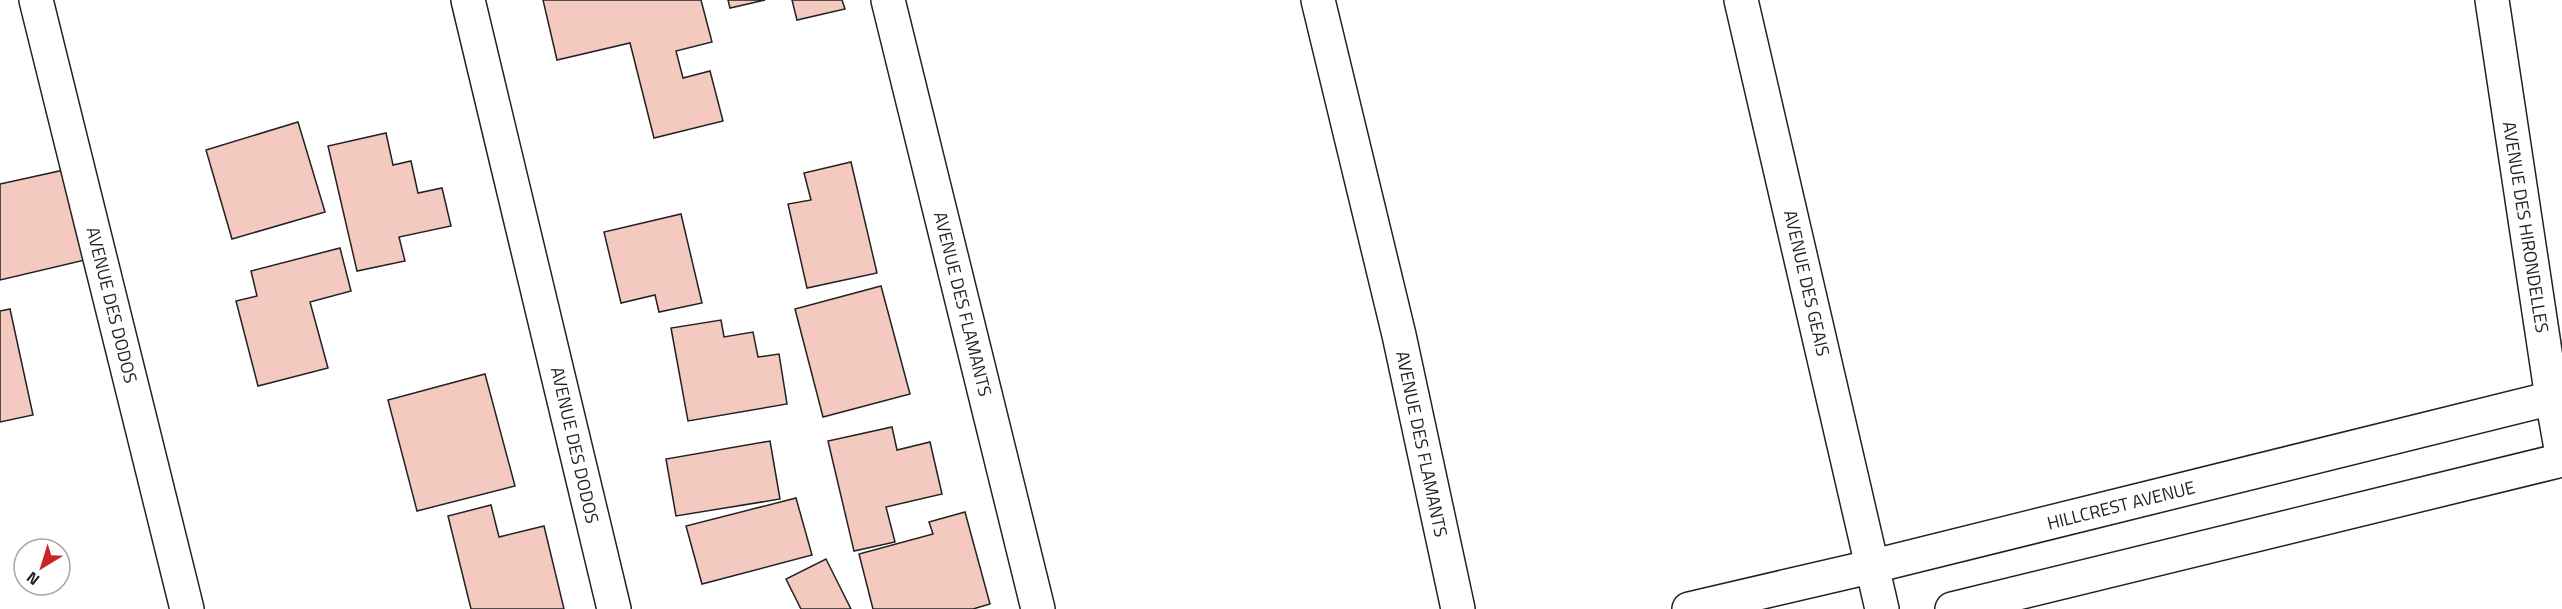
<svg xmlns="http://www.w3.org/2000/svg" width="2562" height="609" font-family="'Titillium Web',sans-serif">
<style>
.building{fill:#f3c9c0;stroke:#222;stroke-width:1.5}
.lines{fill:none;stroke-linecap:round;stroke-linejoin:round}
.minor-casing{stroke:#222;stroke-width:36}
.major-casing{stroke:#222;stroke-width:36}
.minor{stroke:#fff;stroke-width:33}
.major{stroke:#fff;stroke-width:33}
.labels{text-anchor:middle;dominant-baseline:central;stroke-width:4.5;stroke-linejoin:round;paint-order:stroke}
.street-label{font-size:18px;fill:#222;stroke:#fff}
</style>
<rect width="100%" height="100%" fill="#fff"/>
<g class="building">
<path d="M543 0H701L712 42 676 51 683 78 710 71 723 121 654 138 630 43 557 60Z"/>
<path d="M728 0H765L730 8Z"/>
<path d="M792 0H842L845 9 797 20Z"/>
<path d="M298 122 325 212 232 239 206 150Z"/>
<path d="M386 133 393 165 411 161 418 193 442 188 451 226 399 237 405 261 357 271 328 146Z"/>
<path d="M851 162 877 273 807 288 788 204 811 200 804 173Z"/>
<path d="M64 170 85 260 0 280V184Z"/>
<path d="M681 214 702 303 659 312 655 295 621 303 604 232Z"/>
<path d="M340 248 351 291 310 302 328 368 258 386 236 301 257 296 251 271Z"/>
<path d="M881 286 910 394 823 417 795 309Z"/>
<path d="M10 309 33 415 0 422V311Z"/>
<path d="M721 320 724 337 753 332 758 357 779 354 787 404 688 421 671 328Z"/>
<path d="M485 374 515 486 417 511 388 400Z"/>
<path d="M892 427 897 450 930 442 942 494 886 507 895 542 854 551 828 441Z"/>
<path d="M770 441 780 499 676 516 666 459Z"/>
<path d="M796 498 812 555 702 584 686 526Z"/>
<path d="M491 505 499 537 544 526 564 609H471L448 516Z"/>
<path d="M965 512 990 604 973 609H873L859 554 933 534 929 522Z"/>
<path d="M826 559 851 609H801L786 579Z"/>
</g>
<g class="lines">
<g class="minor-casing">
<g id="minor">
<path d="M36 0 187 609"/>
<path d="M468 0 614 609"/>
<path d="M888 0 1038 609"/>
<path d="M1318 0 1399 335 1458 609"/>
<path d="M1741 0 1882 609"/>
<path d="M2492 0 2552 398"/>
</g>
</g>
<g class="major-casing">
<g id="major">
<path d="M1689 609 1874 566 2552 398 2562 454"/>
<path d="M1952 609 2562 460"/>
</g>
</g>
<use href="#minor" class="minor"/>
<use href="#major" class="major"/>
</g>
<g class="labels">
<g class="street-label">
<text transform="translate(2526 227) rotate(81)">AVENUE DES HIRONDELLES</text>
<text transform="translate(1807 283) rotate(77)">AVENUE DES GEAIS</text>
<text transform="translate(963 304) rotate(76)">AVENUE DES FLAMANTS</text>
<text transform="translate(112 305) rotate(76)">AVENUE DES DODOS</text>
<text transform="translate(1422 444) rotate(78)">AVENUE DES FLAMANTS</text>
<text transform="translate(575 445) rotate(77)">AVENUE DES DODOS</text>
<text transform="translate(2121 505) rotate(-14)">HILLCREST AVENUE</text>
</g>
</g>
<g transform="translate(42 567) rotate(218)"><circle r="28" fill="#ffffff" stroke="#a7a7a7" stroke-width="1.5"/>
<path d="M0-4.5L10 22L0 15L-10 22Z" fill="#c62828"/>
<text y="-9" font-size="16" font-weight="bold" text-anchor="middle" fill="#222222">N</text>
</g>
</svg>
